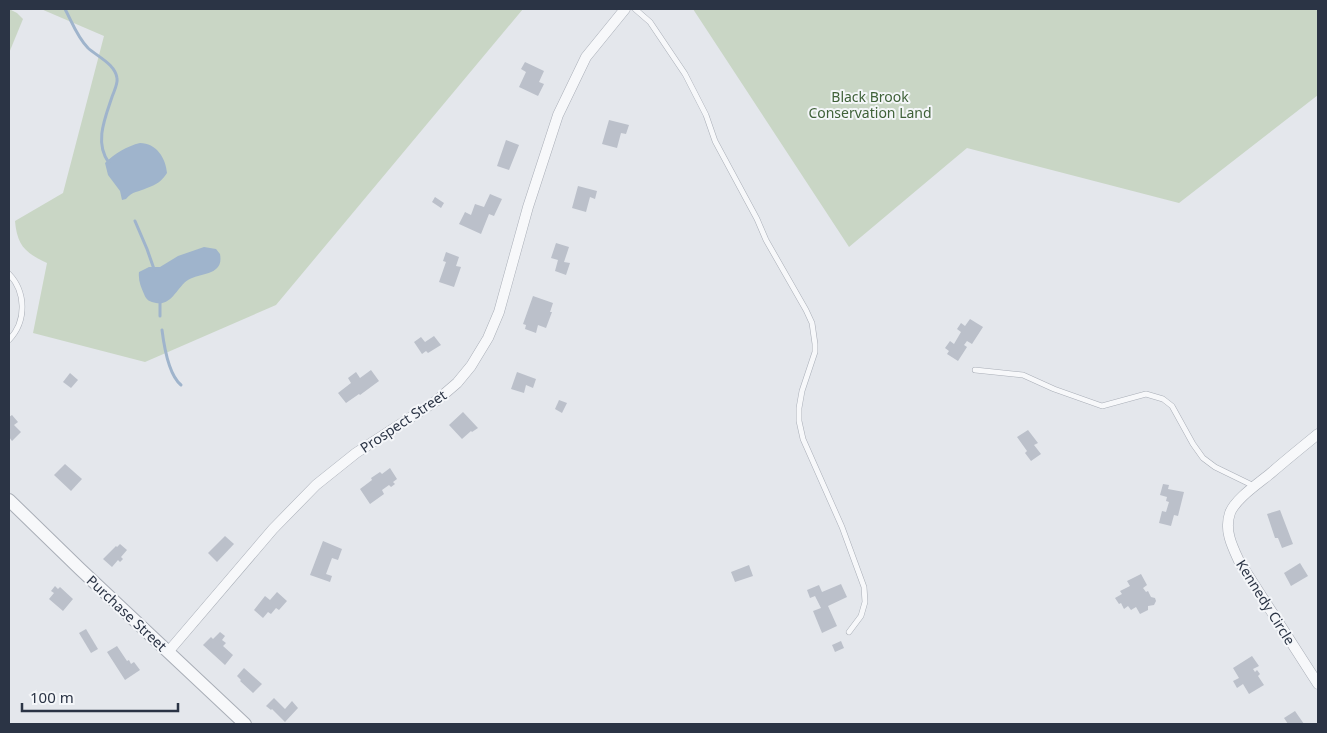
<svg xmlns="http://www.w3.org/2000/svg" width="1327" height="733" font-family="'Noto Sans',sans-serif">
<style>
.green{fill:#c9d6c5}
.water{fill:#9fb4cc}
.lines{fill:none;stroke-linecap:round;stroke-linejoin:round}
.stream{stroke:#9fb4cc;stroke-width:3}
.building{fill:#bbc0ca}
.service-casing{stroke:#a9aeb7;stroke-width:6}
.minor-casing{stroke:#a9aeb7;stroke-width:11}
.tertiary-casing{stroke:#a9aeb7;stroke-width:14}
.service{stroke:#f7f8fa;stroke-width:5}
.minor{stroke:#f7f8fa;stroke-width:10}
.tertiary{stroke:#f7f8fa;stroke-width:12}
.labels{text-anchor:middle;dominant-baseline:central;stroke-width:4;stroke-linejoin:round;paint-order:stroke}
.park-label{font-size:14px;fill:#3f6138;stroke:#f4f6f9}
.street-label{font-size:14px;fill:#2b3445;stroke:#f4f6f9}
</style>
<rect width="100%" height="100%" fill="#e4e7ec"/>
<g class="green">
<path d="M9 9 17 13 23 19 9 53Z"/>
<path d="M41 9H523L276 305 145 362 33 333 47 263C25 253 17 245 15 221L63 193 104 36Z"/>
<path d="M693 9H1318V95L1179 203 967 148 849 247Z"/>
</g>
<g class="water">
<path d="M140 143C156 143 166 158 167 173 162 181 156 185 147 188 139 192 132 191 126 199L122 200 120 191 108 175 105 163C114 154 127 146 140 143Z"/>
<path d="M204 247 216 249 220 254C224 276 201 272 188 280 177 287 172 306 156 303 150 302 146 300 144 294 141 287 138 280 139 272L149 267H160L178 256Z"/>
</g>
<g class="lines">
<g class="stream">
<path d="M65 9C72 22 77 37 88 48 98 57 115 64 117 78 118 84 114 91 112 97 105 118 94 143 109 163"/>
<path d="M135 221 147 249 154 269"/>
<path d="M160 300V316"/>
<path d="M162 330C164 346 169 375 181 385"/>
</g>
</g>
<g class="building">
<path d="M525 62 544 71 539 82 544 84 538 96 519 87 526 72 521 69Z"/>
<path d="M609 120 629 125 626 134 621 133 617 148 602 144Z"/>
<path d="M506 140 519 145 509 170 497 166Z"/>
<path d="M578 186 597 191 595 199 590 197 586 212 572 208Z"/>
<path d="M490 194 502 199 494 216 489 214 481 234 459 224 465 212 471 215 475 204 484 207Z"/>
<path d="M435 197 444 203 441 208 432 202Z"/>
<path d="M556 243 569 247 564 262 570 263 566 275 555 271 558 260 551 258Z"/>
<path d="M446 252 459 257 456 266 461 267 454 287 439 282 446 262 443 261Z"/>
<path d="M533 296 553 303 550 312H552L546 328 538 325 536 333 525 329 526 325 523 324Z"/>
<path d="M970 319 983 327 972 344 967 341 964 345 967 347 958 361 947 354 949 351 945 348 950 341 954 344 961 332 957 329 961 323 965 326Z"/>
<path d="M434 336 441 345 428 353 426 351 422 354 414 342 421 337 425 342Z"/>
<path d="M371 370 379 381 360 395 359 394 346 403 338 393 351 383 348 378 356 372 360 378Z"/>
<path d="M517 372 536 379 533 388 526 385 524 393 511 389Z"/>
<path d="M70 373 78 380 71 388 63 382Z"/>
<path d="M559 400 567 403 562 413 555 409Z"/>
<path d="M463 412 478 428 472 432 471 431 462 439 449 425Z"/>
<path d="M12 415 18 422 14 425 21 432 12 441 9 437V417Z"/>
<path d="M1028 430 1038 443 1034 445 1041 454 1031 461 1025 453 1027 451 1017 437Z"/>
<path d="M65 464 82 479 71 491 54 475Z"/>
<path d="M390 468 397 479 393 482 395 484 391 487 389 485 382 490 384 494 370 504 360 489 372 480 371 478 380 472 382 474Z"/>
<path d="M1163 484 1169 485 1168 489 1184 492 1178 516 1174 515 1171 526 1159 523 1162 511 1166 512 1169 502 1166 501 1167 497 1160 495Z"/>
<path d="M1280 510 1293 544 1282 548 1278 538H1275L1267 514Z"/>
<path d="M225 536 234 544 217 562 208 553Z"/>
<path d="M323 541 342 549 338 560 332 558 326 574 332 576 330 582 310 575Z"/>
<path d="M120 544 127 550 121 557 123 559 120 562 118 560 112 567 103 559 116 546 117 547Z"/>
<path d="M1300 563 1308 576 1291 586 1284 573Z"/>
<path d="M749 565 753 576 735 582 731 572Z"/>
<path d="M1141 574 1147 585 1143 588 1146 592 1148 591 1151 597 1155 598 1156 601 1154 605 1148 606V610L1140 614 1136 607 1131 610 1128 606 1124 609 1121 603 1119 604 1115 598 1122 594 1120 591 1130 586 1127 581Z"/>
<path d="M841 584 847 597 828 606 837 626 822 633 813 611 821 608 815 596 810 598 807 590 819 585 822 592Z"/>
<path d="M55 586 58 589 60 587 73 599 63 611 49 599 54 593 51 591Z"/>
<path d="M277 592 287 601 279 610 276 608 271 614 268 612 263 618 254 610 265 596 270 600Z"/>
<path d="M86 629 98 649 91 653 79 633Z"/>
<path d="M220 632 225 636 222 640 226 643 223 646 233 655 225 665 203 645 211 637 213 639Z"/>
<path d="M841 641 844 648 835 652 832 645Z"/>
<path d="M117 646 127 661 129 660 131 664 134 662 140 670 125 680 107 652Z"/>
<path d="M1252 656 1259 666 1253 669 1255 672 1257 670 1260 674 1258 676 1264 685 1249 694 1243 684 1237 688 1233 681 1239 678 1233 668Z"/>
<path d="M244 668 262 684 253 693 240 681 241 680 237 676Z"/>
<path d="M274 698 285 709 292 701 298 708 285 722 272 709 271 710 266 706Z"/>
<path d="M1295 711 1304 724H1288L1284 718Z"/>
</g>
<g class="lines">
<g class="service-casing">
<g id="service">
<path d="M635 9 650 22 685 74 706 115 715 141 757 219 766 240 806 310 812 323 815 344V352L802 391 799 408V421L803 439 842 527 864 587 865 602 861 616 849 632"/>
<path d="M9 274C26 292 27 321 9 340"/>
<path d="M975 370 1023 375 1054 389 1102 406 1146 394 1163 399 1172 406 1193 444 1203 458 1215 467 1254 486"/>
</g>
</g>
<g class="minor-casing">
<g id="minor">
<path d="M1318 434C1302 447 1286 460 1271 473 1259 483 1235 499 1230 513 1224 530 1232 546 1239 561L1318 684"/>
<path d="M168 652 273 529 316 485 356 453 436 401 457 383 471 366 488 338 499 312 528 207 558 115 586 57 625 9"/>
</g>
</g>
<g class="tertiary-casing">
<path id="tertiary" d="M9 500 80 569 245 724"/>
</g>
<use href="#service" class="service"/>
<use href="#minor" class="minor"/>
<use href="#tertiary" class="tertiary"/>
</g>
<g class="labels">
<g class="park-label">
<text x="870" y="96">Black Brook<tspan x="870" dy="16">Conservation Land</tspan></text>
</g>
<g class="street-label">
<text transform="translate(403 421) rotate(-34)">Prospect Street</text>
<text transform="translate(1266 602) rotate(58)">Kennedy Circle</text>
<text transform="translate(127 613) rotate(43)">Purchase Street</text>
</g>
</g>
<rect width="1327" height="733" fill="none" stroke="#2b3445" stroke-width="20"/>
<path d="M22 703v8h156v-8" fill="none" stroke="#2b3445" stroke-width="2.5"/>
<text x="30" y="703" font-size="15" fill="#2b3445" stroke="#f4f6f9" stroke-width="4" paint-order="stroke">100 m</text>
</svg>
